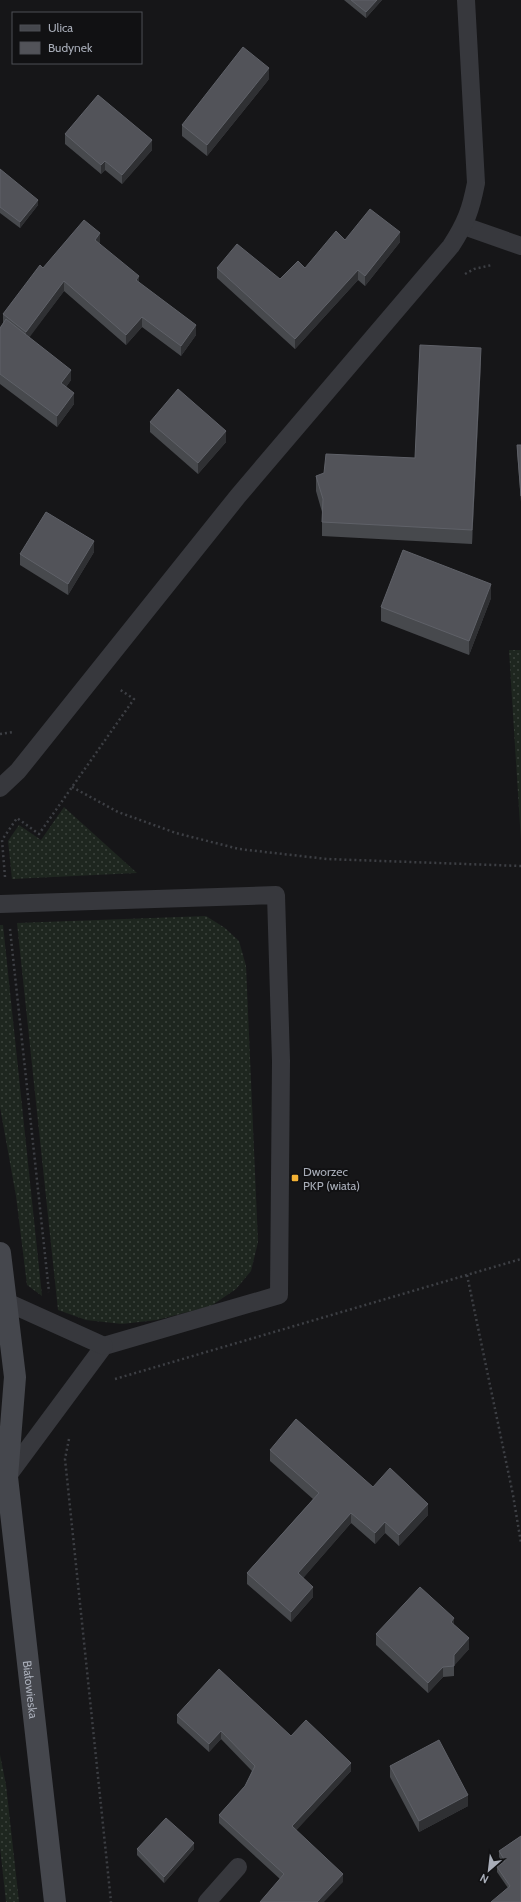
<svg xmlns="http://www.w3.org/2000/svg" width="521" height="1902" font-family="Cabin,sans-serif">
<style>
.grass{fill:url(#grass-dots)}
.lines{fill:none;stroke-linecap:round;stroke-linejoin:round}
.path{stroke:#3d3f44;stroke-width:2.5;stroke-dasharray:2 3;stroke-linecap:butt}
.lane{stroke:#37383d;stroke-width:18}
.secondary{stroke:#45474d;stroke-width:22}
.wall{fill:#47494d}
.shaded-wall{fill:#2f3033}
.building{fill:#525359;stroke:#5f6168}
.poi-dot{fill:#f2b134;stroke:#111113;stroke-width:1.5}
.labels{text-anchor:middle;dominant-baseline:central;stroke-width:3.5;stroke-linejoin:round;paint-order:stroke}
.poi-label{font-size:12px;fill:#a8adb8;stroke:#111113;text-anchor:start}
.street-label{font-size:12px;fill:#a8adb8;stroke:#111113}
</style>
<defs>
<pattern id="grass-dots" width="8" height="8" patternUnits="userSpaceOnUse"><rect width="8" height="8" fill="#1e261f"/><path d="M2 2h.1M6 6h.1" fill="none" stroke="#3c433d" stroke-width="1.8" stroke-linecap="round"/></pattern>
</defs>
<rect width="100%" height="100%" fill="#161618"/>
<g class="grass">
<path d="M509 650H521V841Z"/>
<path d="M64 807 137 873 12 879 8 841 19 825 41 840Z"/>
<path d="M206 916 225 928 239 941 246 966 258 1242 251 1271 236 1289 211 1306 157 1320 122 1324 86 1320 58 1310 17 923Z"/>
<path d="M0 925H3L42 1296 27 1285 16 1196 0 1107Z"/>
<path d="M0 1755 6 1785 19 1902H6L0 1847Z"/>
</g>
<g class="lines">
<g class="path">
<path d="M465 274 474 269 492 265"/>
<path d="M0 734 13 732"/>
<path d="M72 787 118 812 176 833 239 849 327 859 521 866"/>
<path d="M5 877 2 840 17 818 39 834 134 699 119 689"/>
<path d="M10 929 49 1292"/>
<path d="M467 1275 513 1495 521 1543"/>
<path d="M115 1379 521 1259"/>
<path d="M69 1439 65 1459 111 1902"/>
</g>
<g class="lane">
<path d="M464 226 521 246"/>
<path d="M0 788 18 771 238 496 451 246C466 223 471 209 476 183L466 0"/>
<path d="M0 904 276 895 281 1061 279 1295 104 1346 7 1477"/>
<path d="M0 1299 104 1346"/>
<path d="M207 1902 238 1867"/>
</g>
<path class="secondary" id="s1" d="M0 1253 15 1377 7 1477 55 1902"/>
</g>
<g class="wall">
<path d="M344 0H382L366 18Z"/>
<path d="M269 79 207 156 182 136V125Z"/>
<path d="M65 134 152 150 122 184 105 170 101 174 65 144Z"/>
<path d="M0 169 38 205 20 228 0 213Z"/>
<path d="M345 240 400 242 365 286 358 280 295 349 217 278V268L280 279 305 268Z"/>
<path d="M100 243 99 244 139 283 196 335 181 356 142 327 126 345 64 291 29 337 71 380 66 387 74 404 57 427 0 384V328L3 323V314L43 268Z"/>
<path d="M481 362 472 544 322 536V512L316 491V476L415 458Z"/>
<path d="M150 422 226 442 198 474 150 432Z"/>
<path d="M517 445H521V502L517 451Z"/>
<path d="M94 552 68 595 20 565V554Z"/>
<path d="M491 598 469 655 381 621V607Z"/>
<path d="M270 1450 373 1487 428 1515 399 1546 385 1533 375 1544 351 1523 303 1578 313 1597 291 1622 247 1584V1573L313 1499 270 1461Z"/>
<path d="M454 1625 469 1649 454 1665V1676L443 1677 428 1693 376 1645V1634Z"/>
<path d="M177 1715 291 1736 351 1771 296 1830 343 1882 280 1879 219 1823V1815L245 1786 252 1771 221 1739 209 1752 177 1723Z"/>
<path d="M390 1766 468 1806 419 1832 390 1777Z"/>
<path d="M521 1836V1902L508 1888 497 1872V1867L503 1863 499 1857V1851Z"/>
<path d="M137 1849H194L164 1883 137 1855Z"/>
</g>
<g class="shaded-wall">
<path d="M377 0H382L366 18V12Z"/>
<path d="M269 68V79L207 156V145Z"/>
<path d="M152 140V150L122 184V175Z"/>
<path d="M105 161V170L101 174V165Z"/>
<path d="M38 200V205L20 228V222Z"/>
<path d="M400 232V242L365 286V276Z"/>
<path d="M100 233V243L95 250V240Z"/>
<path d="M358 270V280L295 349V339Z"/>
<path d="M139 276V286L136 280Z"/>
<path d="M64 281V291L26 342V332Z"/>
<path d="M142 317V327L126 345V335Z"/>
<path d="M196 325V335L181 356V346Z"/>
<path d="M481 348V362L472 544V530Z"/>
<path d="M71 370V380L61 394V383Z"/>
<path d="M74 393V404L57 427V416Z"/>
<path d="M226 431V442L198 474V463Z"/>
<path d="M94 541V552L68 595V584Z"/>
<path d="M491 584V598L469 655V641Z"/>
<path d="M428 1504V1515L399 1546V1535Z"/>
<path d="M351 1513V1523L298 1584V1573Z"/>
<path d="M385 1522V1533L375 1544V1533Z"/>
<path d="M313 1587V1597L291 1622V1612Z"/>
<path d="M454 1618V1628L451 1622Z"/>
<path d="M469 1638V1649L454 1666V1655Z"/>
<path d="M443 1667V1677L428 1693V1683Z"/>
<path d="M221 1731V1739L209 1752V1744Z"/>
<path d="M351 1763V1771L292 1835V1826Z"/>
<path d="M468 1795V1806L419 1832V1821Z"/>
<path d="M194 1843V1849L164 1883V1877Z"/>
<path d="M343 1874V1882L324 1902H317Z"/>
</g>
<g class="building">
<path d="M351 0H377L366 12Z"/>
<path d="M243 47 269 68 207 145 182 125Z"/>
<path d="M98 95 152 140 122 175 105 161 101 165 65 134Z"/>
<path d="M0 169 38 200 20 222 0 207Z"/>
<path d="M370 209 400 232 365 276 358 270 295 339 217 268 237 244 280 279 298 261 305 268 336 231 345 240Z"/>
<path d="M84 220 100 233 95 240 139 276 136 280 196 325 181 346 142 317 126 335 64 281 26 332 3 314 40 265 43 268Z"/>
<path d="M6 319 71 370 61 383 74 393 57 416 0 374V328Z"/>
<path d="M420 345 481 348 472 530 322 522 323 499 316 476 324 473 326 454 415 458Z"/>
<path d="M178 389 226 431 198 463 150 422Z"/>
<path d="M517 445H521V496Z"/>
<path d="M46 512 94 541 68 584 20 554Z"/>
<path d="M403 550 491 584 469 641 381 607Z"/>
<path d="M296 1419 373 1487 390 1468 428 1504 399 1535 385 1522 375 1533 351 1513 298 1573 313 1587 291 1612 247 1573 319 1493 270 1450Z"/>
<path d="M420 1587 454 1618 451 1622 469 1638 454 1655V1666L443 1667 428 1683 376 1634Z"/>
<path d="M219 1669 291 1736 306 1720 351 1763 292 1826 343 1874 317 1902H260L284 1874 219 1815 245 1786 255 1766 221 1731 209 1744 177 1715Z"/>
<path d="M439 1740 468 1795 419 1821 390 1766Z"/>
<path d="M166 1818 194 1843 164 1877 137 1849Z"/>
<path d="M521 1836V1902H491L510 1886 497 1867 505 1861 499 1851Z"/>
</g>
<rect class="poi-dot" x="291" y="1174" width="8" height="8" rx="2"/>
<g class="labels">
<g class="poi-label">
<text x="303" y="1171">Dworzec<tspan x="303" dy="14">PKP (wiata)</tspan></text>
</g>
<g class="street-label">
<text stroke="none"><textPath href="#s1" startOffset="439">Białowieska</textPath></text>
</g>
</g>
<rect x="12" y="12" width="130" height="52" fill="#111113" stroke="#4d4f55"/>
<rect x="20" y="25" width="20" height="6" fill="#45474d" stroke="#4d4f55"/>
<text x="48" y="32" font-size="12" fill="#a8adb8">Ulica</text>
<rect x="20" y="42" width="20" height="12" fill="#525359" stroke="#4d4f55"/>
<text x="48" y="52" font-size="12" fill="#a8adb8">Budynek</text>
<g transform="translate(489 1870) rotate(208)" stroke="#111113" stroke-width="3" paint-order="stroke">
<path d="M0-3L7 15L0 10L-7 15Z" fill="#a8adb8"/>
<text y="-6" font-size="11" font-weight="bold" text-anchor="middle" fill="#a8adb8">N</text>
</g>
</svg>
